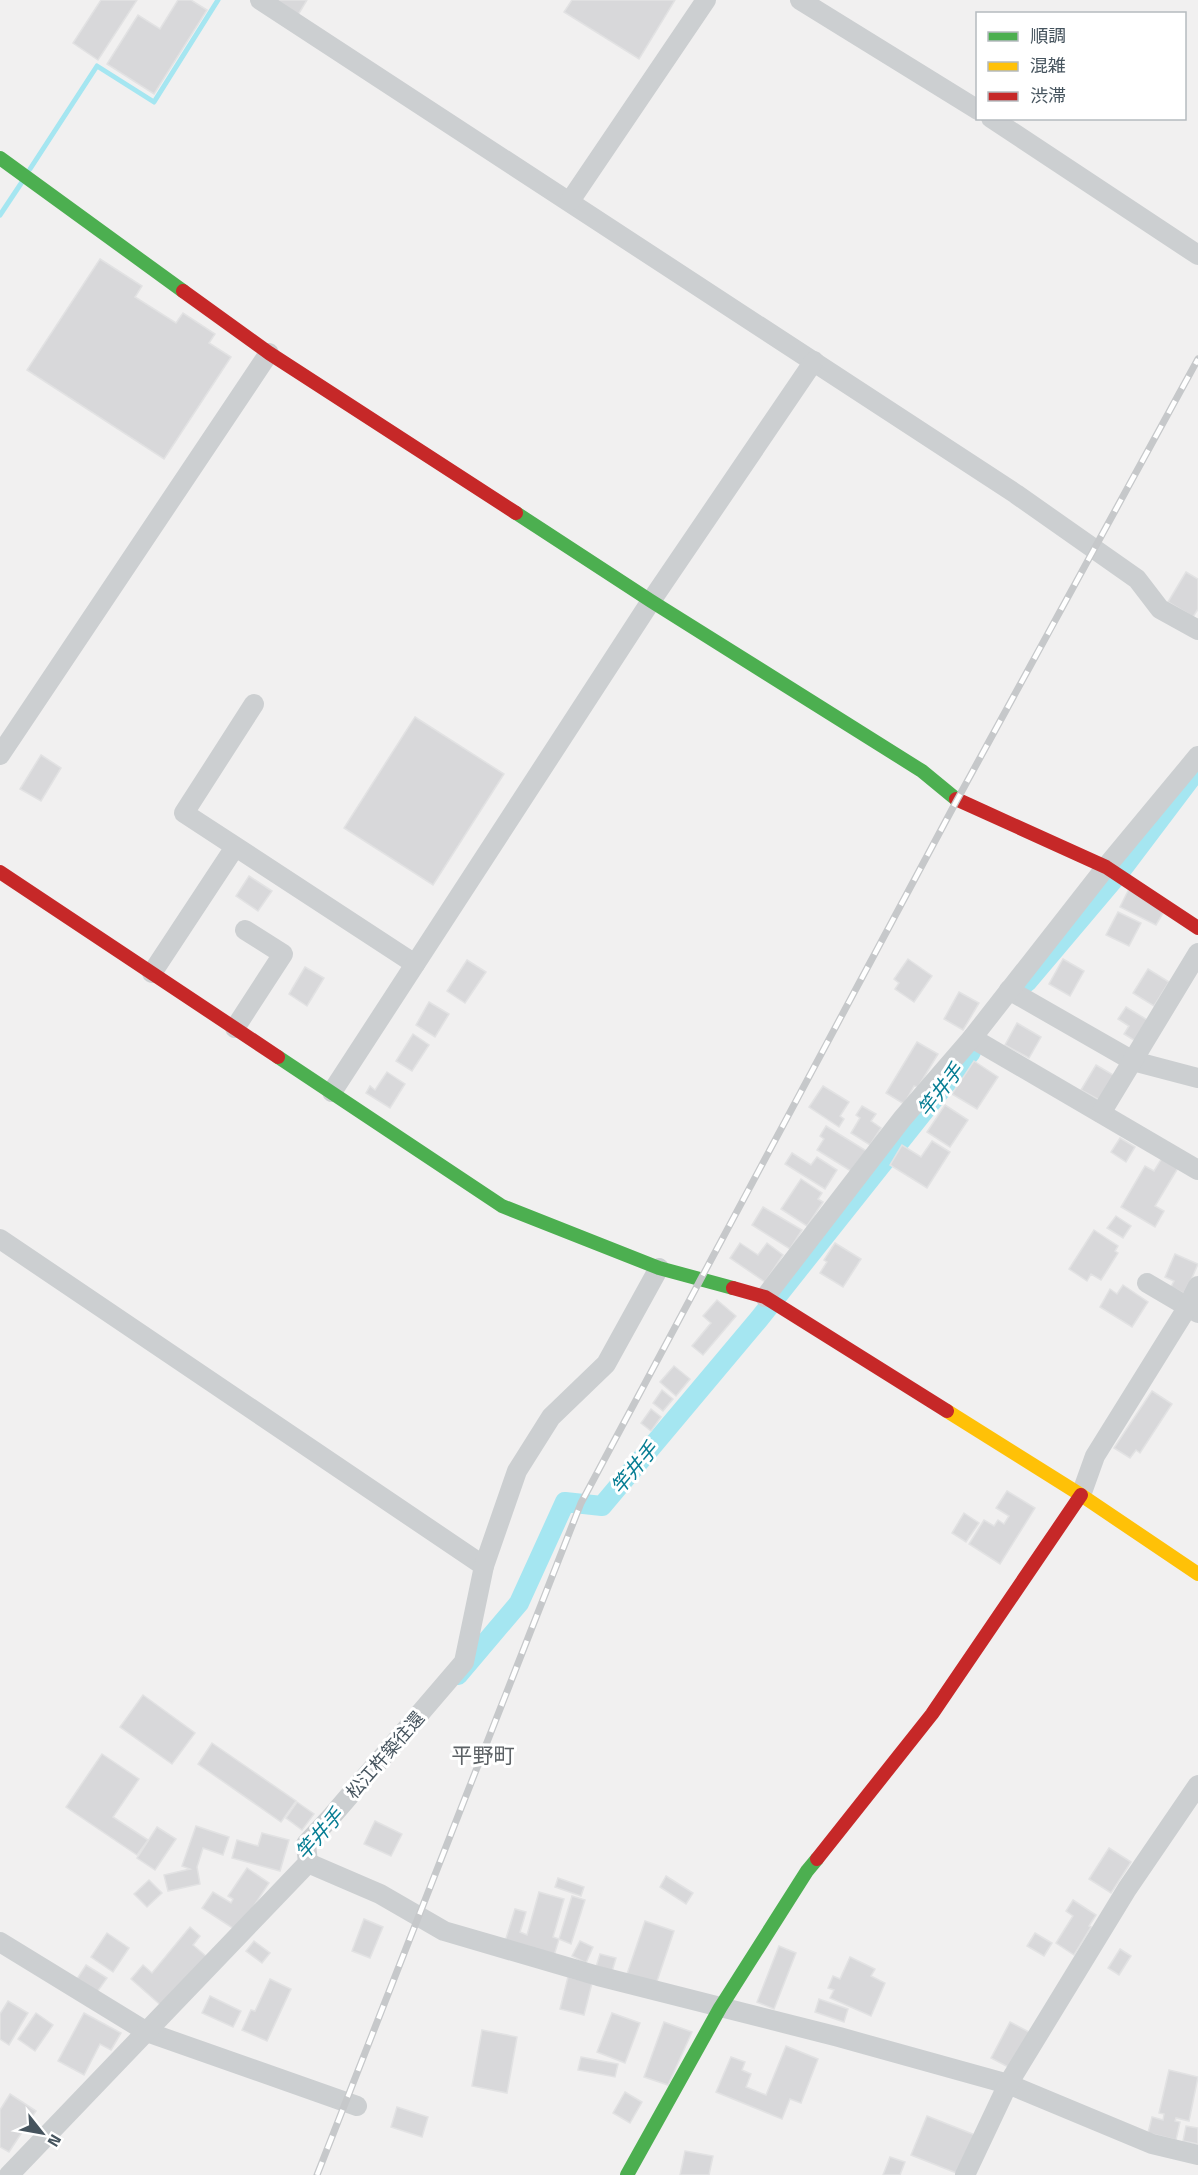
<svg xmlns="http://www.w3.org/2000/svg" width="1198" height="2175" font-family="'Titillium Web','Noto Sans JP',sans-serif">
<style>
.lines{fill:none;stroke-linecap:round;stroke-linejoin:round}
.stream{stroke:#a5e6f1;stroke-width:5}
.canal{stroke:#a5e6f1;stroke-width:20}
.building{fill:#d8d8da;stroke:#e2e2e3;stroke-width:1.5}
.street{stroke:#cccfd1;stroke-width:20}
.fast{stroke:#4caf50;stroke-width:14}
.slow{stroke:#ffc107;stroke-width:14}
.jam{stroke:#c62828;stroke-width:14}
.rail-casing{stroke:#c6c8ca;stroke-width:7}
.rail{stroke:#fff;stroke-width:4.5;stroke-dasharray:14;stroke-linecap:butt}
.labels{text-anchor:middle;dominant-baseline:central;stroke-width:6;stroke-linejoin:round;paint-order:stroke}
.street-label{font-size:18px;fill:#46545e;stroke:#fff}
.water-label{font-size:20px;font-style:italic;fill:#067d93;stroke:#fff}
.quarter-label{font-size:21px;fill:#5b6064;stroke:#fff}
</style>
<rect width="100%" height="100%" fill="#f1f0f0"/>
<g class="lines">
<g class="stream">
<path d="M30 169 97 66 154 102 218 0"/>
<path d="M0 215 22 182"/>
</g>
<g class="canal">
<path d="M1027 982 1120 872 1191 778"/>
<path d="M458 1675 519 1603 565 1502 602 1506 759 1319 971 1052"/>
</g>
</g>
<g class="building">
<path d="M101 0H137L98 60 73 43Z"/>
<path d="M178 0H191L207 10 154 94 107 64 138 15 160 29Z"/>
<path d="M275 0H307L298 15Z"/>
<path d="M572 0H675L639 59 564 12Z"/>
<path d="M100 259 142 286 135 297 176 323 183 313 215 334 209 343 231 357 164 459 27 370Z"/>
<path d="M1186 572 1198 579V609L1193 617 1168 602Z"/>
<path d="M415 717 504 774 433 885 344 828Z"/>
<path d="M41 755 61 768 41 801 20 789Z"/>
<path d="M249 876 272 891 258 911 236 896Z"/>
<path d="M1129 889 1166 908 1156 925 1120 907Z"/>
<path d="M1118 912 1141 923 1129 946 1106 935Z"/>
<path d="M908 959 932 976 914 1002 895 989 899 983 894 979Z"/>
<path d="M1063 959 1084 971 1070 996 1049 984Z"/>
<path d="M467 960 486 972 465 1003 447 991Z"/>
<path d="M305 967 324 978 307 1006 289 994Z"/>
<path d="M1148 969 1169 982 1154 1006 1133 993Z"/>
<path d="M959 992 979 1003 963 1030 944 1019Z"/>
<path d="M429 1002 449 1014 435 1037 416 1025Z"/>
<path d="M1126 1007 1149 1021 1137 1042 1124 1034 1129 1026 1118 1019Z"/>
<path d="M1017 1023 1041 1037 1029 1058 1005 1045Z"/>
<path d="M413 1034 429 1045 412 1071 396 1061Z"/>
<path d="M917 1042 938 1054 918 1087 914 1086 904 1104 886 1093Z"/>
<path d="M974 1061 998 1077 977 1109 952 1094Z"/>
<path d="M1096 1065 1115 1076 1101 1101 1081 1090Z"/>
<path d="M387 1072 405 1084 390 1108 366 1093 370 1086 375 1090Z"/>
<path d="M823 1086 849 1102 840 1116 844 1119 839 1127 809 1107Z"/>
<path d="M945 1105 968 1120 950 1147 927 1132Z"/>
<path d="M862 1106 876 1114 871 1121 881 1128 870 1145 851 1133 860 1118 856 1115Z"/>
<path d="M826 1126 868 1152 854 1173 817 1150 824 1139 820 1136Z"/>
<path d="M1120 1138 1135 1147 1126 1162 1111 1152Z"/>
<path d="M932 1141 950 1152 927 1188 890 1165 902 1145 921 1157Z"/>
<path d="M792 1153 811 1165 817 1157 837 1170 825 1189 785 1164Z"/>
<path d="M1162 1158 1178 1168 1155 1206 1164 1211 1155 1227 1121 1207 1145 1166 1154 1171Z"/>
<path d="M801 1179 822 1193 818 1199 823 1202 807 1226 781 1209Z"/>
<path d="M763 1207 802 1230 790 1249 752 1225Z"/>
<path d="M1116 1216 1131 1226 1123 1238 1107 1228Z"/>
<path d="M1094 1230 1118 1246 1115 1251 1118 1253 1101 1280 1091 1274 1087 1281 1069 1269Z"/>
<path d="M740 1243 758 1255 767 1243 783 1255 765 1282 730 1258Z"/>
<path d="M835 1243 861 1259 843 1287 820 1273 827 1262 824 1260Z"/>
<path d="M1175 1254 1198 1264 1185 1294 1171 1287 1174 1281 1165 1277Z"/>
<path d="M1123 1285 1148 1302 1132 1327 1100 1307 1110 1289 1117 1294Z"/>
<path d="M717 1300 736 1316 703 1355 692 1346 711 1323 703 1316Z"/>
<path d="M674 1366 690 1379 676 1396 660 1382Z"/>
<path d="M662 1390 673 1399 663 1411 653 1403Z"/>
<path d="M1152 1391 1172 1404 1140 1453 1136 1450 1130 1458 1114 1448Z"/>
<path d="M651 1409 661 1417 651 1431 641 1423Z"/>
<path d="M1007 1491 1035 1508 1000 1564 969 1544 984 1520 994 1526 998 1520 1004 1524 1009 1516 996 1508Z"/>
<path d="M964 1513 979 1523 966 1542 952 1533Z"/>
<path d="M143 1695 195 1733 172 1764 120 1727Z"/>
<path d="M212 1743 296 1801 281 1822 198 1764Z"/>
<path d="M102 1754 139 1779 113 1817 148 1840 137 1855 66 1807Z"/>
<path d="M297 1802 314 1814 302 1830 286 1818Z"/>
<path d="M375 1821 402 1834 391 1856 364 1844Z"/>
<path d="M196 1826 229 1837 223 1855 203 1848 197 1867 200 1884 168 1891 164 1875 190 1869 182 1866Z"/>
<path d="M157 1827 176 1839 155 1870 137 1858Z"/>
<path d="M262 1833 289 1840 280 1871 232 1858 237 1840 258 1846Z"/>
<path d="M1109 1848 1131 1862 1111 1893 1089 1879Z"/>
<path d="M247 1868 269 1883 237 1931 202 1908 213 1892 231 1903 233 1899 228 1896Z"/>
<path d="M666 1876 693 1893 686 1904 660 1887Z"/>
<path d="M558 1878 584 1887 581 1896 555 1887Z"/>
<path d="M149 1880 162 1893 147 1907 134 1894Z"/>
<path d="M539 1892 564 1899 553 1937 559 1939 553 1959 504 1945 515 1909 526 1912 520 1932 527 1935Z"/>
<path d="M572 1896 585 1900 571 1944 559 1939Z"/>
<path d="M1073 1900 1096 1915 1089 1926 1091 1927 1074 1955 1056 1943 1073 1916 1066 1911Z"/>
<path d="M364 1919 383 1927 370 1958 352 1951Z"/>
<path d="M645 1921 674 1931 655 1987 626 1977Z"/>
<path d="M190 1927 200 1936 193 1945 207 1957 164 2008 131 1979 143 1965 152 1973Z"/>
<path d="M107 1933 129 1948 113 1972 91 1957Z"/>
<path d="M1035 1933 1052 1943 1044 1956 1027 1946Z"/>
<path d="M254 1941 270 1953 262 1963 246 1951Z"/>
<path d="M580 1941 593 1947 586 1963 572 1956Z"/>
<path d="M779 1946 796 1953 774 2009 757 2002Z"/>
<path d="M1120 1949 1131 1956 1119 1975 1108 1968Z"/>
<path d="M600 1954 616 1958 611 1975 595 1970Z"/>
<path d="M850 1957 875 1969 871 1976 885 1983 871 2016 830 1998 834 1990 828 1988 833 1976 840 1979Z"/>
<path d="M86 1965 107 1978 97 1992 77 1979Z"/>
<path d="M568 1977 592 1983 584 2015 560 2009Z"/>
<path d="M270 1979 291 1989 267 2041 242 2030 251 2010 255 2011Z"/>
<path d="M210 1996 241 2011 233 2027 202 2013Z"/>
<path d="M819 1999 848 2009 844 2022 815 2012Z"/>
<path d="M8 2001 28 2013 9 2045 0 2039V2014Z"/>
<path d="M36 2013 53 2025 35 2051 18 2039Z"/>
<path d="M84 2013 121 2033 111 2050 100 2044 84 2075 58 2061Z"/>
<path d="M612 2013 640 2023 625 2063 597 2052Z"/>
<path d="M664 2022 692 2032 668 2085 644 2077Z"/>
<path d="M1010 2022 1031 2033 1012 2069 991 2058Z"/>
<path d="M482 2030 517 2037 507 2093 472 2086Z"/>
<path d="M786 2046 818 2059 801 2103 790 2099 782 2119 716 2092 731 2057 745 2062 742 2070 751 2074 746 2087 766 2095Z"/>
<path d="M581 2057 618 2064 615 2077 578 2070Z"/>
<path d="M1169 2070 1198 2077 1189 2121 1176 2118 1175 2121 1180 2122 1176 2140 1148 2133 1152 2117 1163 2120 1164 2114 1159 2113Z"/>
<path d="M625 2092 642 2102 630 2123 613 2113Z"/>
<path d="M10 2094 36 2111 9 2152 0 2147V2110Z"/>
<path d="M397 2107 428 2117 422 2137 391 2127Z"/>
<path d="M927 2116 975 2135 959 2174 911 2155Z"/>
<path d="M1186 2126 1198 2128V2144L1183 2141Z"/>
<path d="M685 2151 713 2156 709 2175H680Z"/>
<path d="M890 2157 905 2162 900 2175H883Z"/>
</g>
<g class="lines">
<g class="street">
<path d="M260 0 1016 494 1137 579 1160 609 1198 630"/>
<path d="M800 0 978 110"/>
<path d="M991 118 1198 255"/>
<path d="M570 201 706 0"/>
<path d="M254 704 184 813 415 964"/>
<path d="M0 755 269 353"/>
<path d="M152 973 235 847"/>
<path d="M1009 990 1133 1061 1198 1078"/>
<path d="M235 1028 283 954 245 930"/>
<path d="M972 1038 1198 1170"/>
<path d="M332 1092 651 601 814 361"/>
<path d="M1101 1113 1198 953"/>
<path d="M0 1239 484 1566"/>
<path d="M1147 1283 1198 1313"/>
<path d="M765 1297 902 1119 972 1038 1106 867 1198 756"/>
<path d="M1081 1495 1095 1456 1187 1308 1198 1286"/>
<path d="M308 1863 380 1894 444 1931 598 1976 839 2037 1008 2084 1152 2144 1198 2155"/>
<path d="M0 1942 147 2032 357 2106"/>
<path d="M9 2175 308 1863 306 1844 332 1816 464 1662 484 1566 517 1471 551 1417 606 1364 659 1268"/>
<path d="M965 2175 1008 2084 1127 1889 1198 1785"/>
</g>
<g class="fast">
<path d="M0 158 183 291"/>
<path d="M516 513 651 601 922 771 956 799"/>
<path d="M278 1057 502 1206 659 1268 733 1288"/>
<path d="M627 2175 720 2008 807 1871 817 1859"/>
</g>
<path class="slow" d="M947 1411 1081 1495 1198 1574"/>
<g class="jam">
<path d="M183 291 269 353 516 513"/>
<path d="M956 799 1106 867 1198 928"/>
<path d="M0 872 278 1057"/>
<path d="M733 1288 765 1297 947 1411"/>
<path d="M817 1859 932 1714 1081 1495"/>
</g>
<g class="rail-casing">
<path id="rail" d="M317 2175 581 1503 957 800 1198 359"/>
</g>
<use href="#rail" class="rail"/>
</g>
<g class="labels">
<g class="street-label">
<text transform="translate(385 1755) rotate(-49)">松江杵築往還</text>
</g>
<g class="water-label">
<text transform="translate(940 1090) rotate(-52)">竿井手</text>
<text transform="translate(634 1468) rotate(-50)">竿井手</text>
<text transform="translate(319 1834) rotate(-48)">竿井手</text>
</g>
<g class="quarter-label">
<text x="483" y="1755">平野町</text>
</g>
</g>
<rect x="976" y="12" width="210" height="108" fill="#ffffff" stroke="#b5bbbf" stroke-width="1.5"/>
<rect x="988" y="32" width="30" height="9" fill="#4caf50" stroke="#b5bbbf" stroke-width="1.5"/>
<text x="1030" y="42" font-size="18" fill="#46545e">順調</text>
<rect x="988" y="62" width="30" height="9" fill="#ffc107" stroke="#b5bbbf" stroke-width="1.5"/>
<text x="1030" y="72" font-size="18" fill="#46545e">混雑</text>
<rect x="988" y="92" width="30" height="9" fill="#c62828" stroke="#b5bbbf" stroke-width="1.5"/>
<text x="1030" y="102" font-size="18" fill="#46545e">渋滞</text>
<g transform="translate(42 2133) rotate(121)" stroke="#ffffff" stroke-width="4.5" paint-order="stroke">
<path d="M0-4.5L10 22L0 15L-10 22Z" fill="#46545e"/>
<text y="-9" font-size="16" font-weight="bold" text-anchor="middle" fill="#46545e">N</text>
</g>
</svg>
